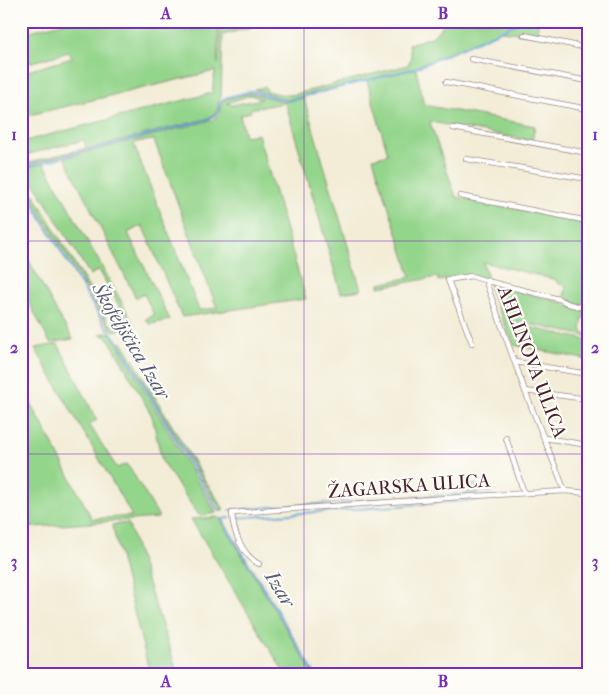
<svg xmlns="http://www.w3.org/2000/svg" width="609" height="695" font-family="'IM FELL French Canon',serif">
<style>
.green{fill:#94d58c;stroke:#6f7a5c;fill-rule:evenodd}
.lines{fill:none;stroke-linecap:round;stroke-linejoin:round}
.stream{stroke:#5ea1d3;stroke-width:2}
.minor-casing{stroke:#9e8681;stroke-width:6}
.minor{stroke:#fff;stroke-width:4.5}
.grid{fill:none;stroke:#7b2cbf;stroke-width:1;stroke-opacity:0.55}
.labels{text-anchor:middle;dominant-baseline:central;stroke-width:4.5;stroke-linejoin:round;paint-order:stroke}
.street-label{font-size:19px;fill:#4a1f2b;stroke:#fdfcf7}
.water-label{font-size:20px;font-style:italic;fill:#535a77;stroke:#fdfcf7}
.neatline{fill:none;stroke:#7b2cbf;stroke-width:2}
.grid-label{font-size:16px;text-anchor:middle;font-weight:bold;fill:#7b2cbf}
</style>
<rect width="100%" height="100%" fill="#fdfcf7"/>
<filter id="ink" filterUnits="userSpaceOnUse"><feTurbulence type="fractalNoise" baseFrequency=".02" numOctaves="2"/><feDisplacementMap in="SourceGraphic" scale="10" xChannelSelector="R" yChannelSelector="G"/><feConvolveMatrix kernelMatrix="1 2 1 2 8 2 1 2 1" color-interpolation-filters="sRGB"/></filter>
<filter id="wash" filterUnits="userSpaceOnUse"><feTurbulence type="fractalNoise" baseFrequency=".0096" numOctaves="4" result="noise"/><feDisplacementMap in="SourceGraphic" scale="20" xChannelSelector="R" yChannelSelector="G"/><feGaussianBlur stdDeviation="1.12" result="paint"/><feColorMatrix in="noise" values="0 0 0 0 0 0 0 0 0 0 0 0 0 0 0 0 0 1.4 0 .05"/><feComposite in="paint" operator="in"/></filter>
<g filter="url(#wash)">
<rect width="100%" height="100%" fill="#f3edd7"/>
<g class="green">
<path d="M71 21H186L183 22 185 31 210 25 211 21H219L217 57 218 64 221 21H273L223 35 221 98 219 100 217 111 209 118 21 166V164L86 148 84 140 21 156V142L212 93 215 71 21 117V73L72 58 69 52 21 65V33Z"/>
<path d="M447 21H539L536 35 501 31 413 68 286 100 254 89 265 87 267 91 279 94 292 95 408 65 411 58 409 44 432 37Z"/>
<path d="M416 69 424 105 535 126 532 141 431 122 430 123 456 197 588 223V307L569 302 564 297 566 286 557 283V280L483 262 488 279C468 273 457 278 438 281V277L379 287V284L411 277 373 158 388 154 367 81Z"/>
<path d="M251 93 285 102 304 98 361 290 341 293 286 105 284 103 250 109 251 112 240 115 245 136 258 134 306 299 182 317 142 225 128 233 170 320 151 324 147 322 146 319 154 315 144 294 136 298 65 158 212 120 220 113 223 101 226 99ZM251 95 262 99 232 105 227 103ZM154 140 217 308 199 310 134 145 137 142Z"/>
<path d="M44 163 135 326 114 331 110 328 21 180V169ZM29 175 90 275 99 270 126 318 111 326 25 179 24 177Z"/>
<path d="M21 246 59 316 73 339 50 343 21 287Z"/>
<path d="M490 284 564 303 569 306 588 311V317H583L581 329 587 336 519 322 518 325 588 340V360L514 345 490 291Z"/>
<path d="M105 333H110L115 340 216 513 201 516 197 513 162 461 152 416 110 341 107 337 100 334Z"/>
<path d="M119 342 123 343 204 479 224 509 222 512Z"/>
<path d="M58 344 97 420 89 424 117 468 126 464 131 470 158 515V518L21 528V384L92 519 132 516 35 348Z"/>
<path d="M478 484 479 491 465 492 463 486Z"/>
<path d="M219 517 313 674H285L191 519Z"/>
<path d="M128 523 178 674H150L112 525Z"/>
</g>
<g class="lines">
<g class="stream">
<path d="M21 168 209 119 218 112 221 101 225 98 252 91 286 101 416 68 523 21"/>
<path d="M21 184 105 325 119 343 218 511 222 510"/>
<path d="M229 510 491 492"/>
<path d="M230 518 222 519 315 674"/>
<path d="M236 518 477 500"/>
<path d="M309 674 312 669"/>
</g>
</g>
</g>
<g filter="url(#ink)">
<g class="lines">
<g class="minor-casing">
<g id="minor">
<path d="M524 35 588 48"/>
<path d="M471 59 588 81"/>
<path d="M446 82 588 109"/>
<path d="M453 128 588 153"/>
<path d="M466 159 588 179"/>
<path d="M460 196 588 221"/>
<path d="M487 281 559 299 569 304 588 309"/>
<path d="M472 343 448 280 471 276 487 281V285L525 391 565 491"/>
<path d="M515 362 588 374"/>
<path d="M525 391 588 399"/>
<path d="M506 438 524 493"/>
<path d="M545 438 588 445"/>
<path d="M259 564C242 555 233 532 232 513L475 496 565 491 588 493"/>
</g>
</g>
<use href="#minor" class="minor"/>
</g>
</g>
<path class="grid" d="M304 21V674M21 241H588M21 454H588"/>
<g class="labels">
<g class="street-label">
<text transform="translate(532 362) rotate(69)">AHLINOVA ULICA</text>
<text transform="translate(409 486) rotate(-4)">ŽAGARSKA ULICA</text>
</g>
<g class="water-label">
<text transform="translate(131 341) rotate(59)">Škofeljščica Izar</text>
<text transform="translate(280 589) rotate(59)">Izar</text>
</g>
</g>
<rect width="609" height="695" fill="none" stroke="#fdfcf7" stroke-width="55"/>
<rect x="28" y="28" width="554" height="640" class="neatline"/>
<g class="grid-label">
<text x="166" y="19">A</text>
<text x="443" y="19">B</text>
<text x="14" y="140">1</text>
<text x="595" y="140">1</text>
<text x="14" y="353">2</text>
<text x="595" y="353">2</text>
<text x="14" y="567">3</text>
<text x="595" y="567">3</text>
<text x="166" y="687">A</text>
<text x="443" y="687">B</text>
</g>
</svg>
